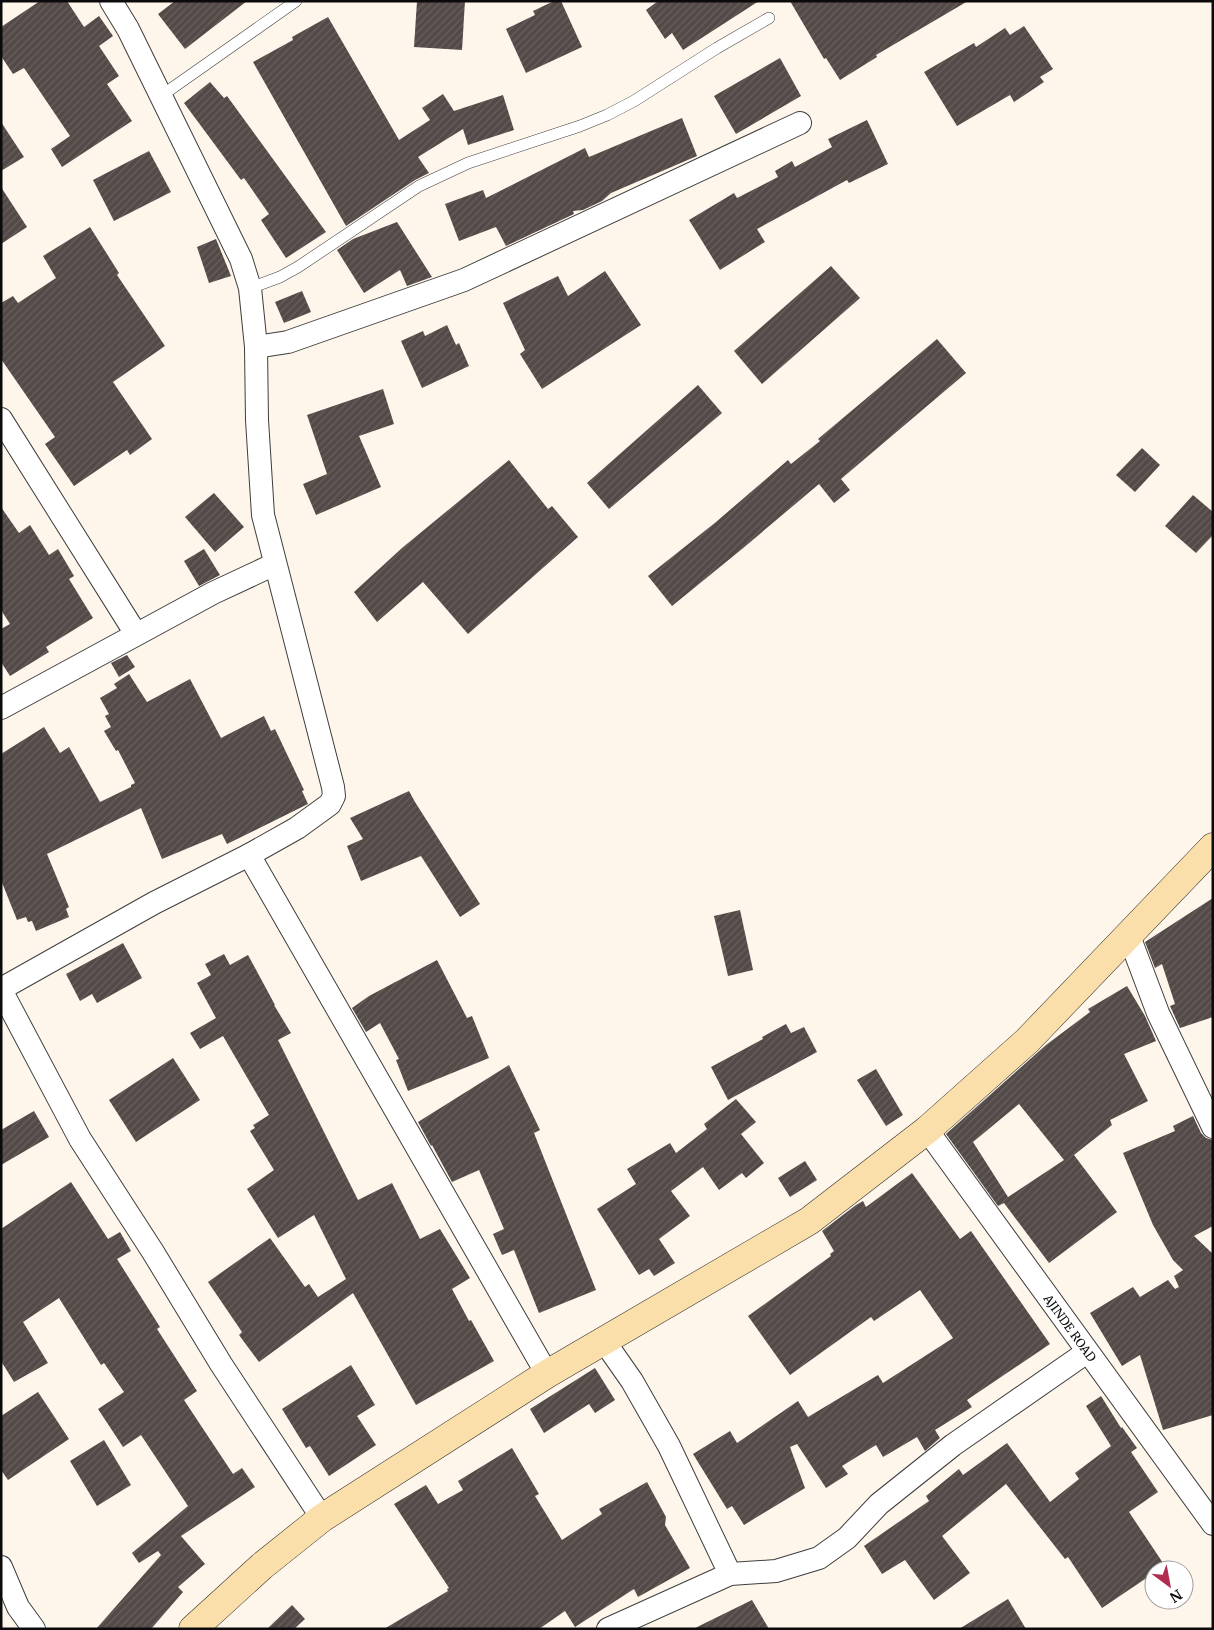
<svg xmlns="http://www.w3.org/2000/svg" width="1214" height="1630" font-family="Merriweather,serif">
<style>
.building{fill:url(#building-hatch);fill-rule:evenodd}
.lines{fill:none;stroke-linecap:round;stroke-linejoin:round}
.lane-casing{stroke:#3e3e3e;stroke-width:12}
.street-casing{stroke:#3e3e3e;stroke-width:24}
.secondary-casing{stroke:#2d2d2d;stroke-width:29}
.lane{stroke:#fff;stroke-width:11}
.street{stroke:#fff;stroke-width:22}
.secondary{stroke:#fadfaa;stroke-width:28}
.labels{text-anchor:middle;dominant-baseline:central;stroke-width:5;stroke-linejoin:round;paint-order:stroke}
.street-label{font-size:12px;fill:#0b0b0b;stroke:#fff}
</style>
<defs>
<pattern id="building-hatch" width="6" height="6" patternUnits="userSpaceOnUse" patternTransform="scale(1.25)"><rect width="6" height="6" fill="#534a48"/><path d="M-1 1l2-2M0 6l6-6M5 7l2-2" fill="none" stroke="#67605e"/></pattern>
</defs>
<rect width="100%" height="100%" fill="#fef6ea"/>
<g class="building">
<path d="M40 1H67L84 27 99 16 113 36 99 46 119 76 107 84 132 121 62 167 51 149 70 136 24 68 13 74 1 56V27Z"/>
<path d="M175 1H247L185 49 158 14Z"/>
<path d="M417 1H465L462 50 414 47Z"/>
<path d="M554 1H561L582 47 526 73 506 29 535 15 533 11Z"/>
<path d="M658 1H759L683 50 672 33 665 39 646 10Z"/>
<path d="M790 1H968L876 55 877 57 840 80 826 58 824 59Z"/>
<path d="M328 17 399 140 430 120 422 108 443 94 454 111 503 95 514 130 468 145 463 129 418 157 429 173 415 180 346 226 253 62 293 40 292 37Z"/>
<path d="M1024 26 1053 69 1040 77 1044 82 1014 102 1010 95 957 126 924 72 974 43 976 47 1005 28 1010 35Z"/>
<path d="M780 58 801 96 736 134 714 96Z"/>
<path d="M210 82 224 98 227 96 326 232 286 258 261 220 269 214 244 178 241 180 184 103Z"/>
<path d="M682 118 697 156 611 193 602 201 583 210 573 211 574 214 506 246 496 227 459 241 445 204 483 190 486 198 585 148 589 157Z"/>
<path d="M867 120 888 164 849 183 847 180 757 229 765 242 720 270 689 220 734 193 737 198 778 177 775 171 792 161 795 167 832 147 828 139Z"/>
<path d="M1 122 24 157 1 171Z"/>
<path d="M149 151 171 192 114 221 93 180Z"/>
<path d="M1 187 27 227 1 244Z"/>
<path d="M397 222 432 277 407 286 400 270 364 293 337 250 353 239Z"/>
<path d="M90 227 119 273 117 275 165 346 113 382 152 439 130 455 127 450 74 486 45 444 55 437 1 359V303L13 296 18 303 56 278 43 256Z"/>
<path d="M216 239 231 276 209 283 197 247Z"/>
<path d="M831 266 860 298 762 384 734 351Z"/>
<path d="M605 271 641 325 542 389 520 354 525 350 503 303 558 276 568 296Z"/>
<path d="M302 291 311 312 284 323 275 302Z"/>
<path d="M447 325 456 345 459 343 469 366 422 388 401 341 423 331 425 336Z"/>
<path d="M937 339 966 373 841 479 850 490 834 503 819 484 742 549 672 606 648 576 716 522 788 460 791 464 820 441 818 439Z"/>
<path d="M698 385 722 413 609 509 587 483Z"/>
<path d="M383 389 394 424 359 436 381 487 316 515 303 484 327 474 307 415Z"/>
<path d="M1142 448 1160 465 1135 492 1116 475Z"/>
<path d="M509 460 548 509 552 506 578 537 468 634 423 582 377 622 354 592 402 548Z"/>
<path d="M214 493 244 527 215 552 185 517Z"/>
<path d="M1193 495 1213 512V535L1196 553 1165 526Z"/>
<path d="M1 507 19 533 30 525 49 555 58 549 74 576 69 579 93 618 46 647 49 652 10 676 1 662V629L10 624 1 610Z"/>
<path d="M204 549 220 575 199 586 184 561Z"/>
<path d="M127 655 135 667 119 677 111 663Z"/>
<path d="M129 674 147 702 190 679 221 738 264 716 271 731 275 729 304 790 302 791 308 804 227 844 222 834 162 859 141 808 47 854 69 907 66 909 69 917 36 931 32 921 28 922 26 917 17 920 1 880V754L44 727 60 753 69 747 100 802 131 787V785L135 783 118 750 116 751 104 731 111 727 105 716 109 714 100 698 117 688 114 684Z"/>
<path d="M409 791 415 802 480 904 460 917 421 856 361 881 347 846 363 839 350 818Z"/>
<path d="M1213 898V1017L1180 1028 1170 1006 1175 1004 1162 964 1155 968 1145 942Z"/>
<path d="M740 910 753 970 728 976 714 916Z"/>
<path d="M123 943 142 978 97 1003 92 994 80 1001 66 974Z"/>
<path d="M224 954 230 965 248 955 275 1005H274L291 1033 278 1040 358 1200 392 1183 420 1239 440 1229 470 1278 452 1289 469 1321 471 1320 494 1361 416 1405 353 1293 259 1362 239 1335 242 1332 208 1282 270 1238 305 1287 309 1284 318 1297 346 1279 314 1215 278 1238 247 1189 274 1170 250 1131 255 1128 253 1125 269 1115 223 1036 200 1049 190 1033 216 1018 197 983 211 975 205 964Z"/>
<path d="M437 960 467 1018 472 1016 489 1058 408 1091 396 1060 399 1059 380 1023 366 1032 352 1008 369 996Z"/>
<path d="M1127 986 1145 1016 1156 1041 1124 1054 1148 1101 1110 1120 1112 1125 1074 1155 1117 1212 1049 1263 1004 1203 998 1206 946 1134 1046 1045 1090 1012 1088 1009ZM1019 1104 1064 1160 1008 1197 973 1142Z"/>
<path d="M786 1024 791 1033 804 1027 817 1052 728 1100 711 1067 763 1039 762 1037Z"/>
<path d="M173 1058 200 1100 136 1142 109 1100Z"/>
<path d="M509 1065 540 1130 534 1133 596 1290 539 1313 514 1250 502 1255 493 1234 504 1229 479 1170 452 1182 432 1145 431 1146 418 1122Z"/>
<path d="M876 1069 903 1115 886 1126 857 1080Z"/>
<path d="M736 1099 756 1122 741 1134 764 1163 746 1178 742 1173 719 1190 703 1167 671 1191 690 1216 659 1239 675 1263 654 1276 649 1269 639 1275 597 1209 636 1184 627 1169 670 1143 676 1153 707 1129 704 1124Z"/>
<path d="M34 1111 49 1137 1 1165V1130Z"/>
<path d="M1193 1116 1201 1133 1206 1138 1213 1140V1226L1194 1236 1213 1254V1415L1163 1430 1140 1355 1122 1366 1090 1313 1133 1287 1140 1297 1168 1280 1175 1289 1179 1287 1174 1276 1183 1270 1173 1260 1153 1225 1123 1153 1175 1131 1173 1126Z"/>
<path d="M805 1161 817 1180 790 1197 778 1178Z"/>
<path d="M912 1173 960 1239 971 1231 1050 1344 967 1400 972 1407 935 1430 940 1438 925 1451 917 1437 883 1457 876 1445 842 1466 848 1474 826 1488 797 1444 790 1447 805 1488 744 1525 732 1506 727 1509 693 1454 730 1431 737 1443 798 1401 808 1417 878 1375 883 1383 953 1338 920 1290 874 1321 871 1317 790 1375 748 1316 831 1256 830 1254 834 1251 822 1231 856 1205 863 1201 866 1207Z"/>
<path d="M71 1182 108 1239 120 1232 131 1251 117 1259 160 1327 157 1329 197 1391 184 1400 233 1474 242 1468 255 1487 181 1536 205 1564 178 1587 183 1592 151 1629H96L161 1555 158 1551 139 1563 132 1553 188 1506 141 1435 123 1447 98 1409 124 1392 104 1363 101 1365 59 1298 23 1322 48 1363 14 1382 1 1361V1229Z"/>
<path d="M351 1365 375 1405 357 1416 376 1445 329 1476 310 1446 306 1448 282 1409Z"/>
<path d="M595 1368 615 1400 595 1413 589 1404 544 1433 530 1409Z"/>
<path d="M38 1392 69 1439 8 1480 1 1470V1416Z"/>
<path d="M1101 1396 1121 1428 1122 1427 1137 1448 1131 1452 1158 1492 1129 1512 1165 1566 1159 1570H1154V1573L1102 1608 1068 1557 1065 1559 1006 1484 942 1536 970 1573 934 1600 905 1560 882 1574 864 1546 929 1501 926 1496 959 1469 963 1475 1007 1443 1050 1502 1079 1479 1075 1473 1111 1446 1086 1406Z"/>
<path d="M104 1440 131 1485 97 1506 70 1461Z"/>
<path d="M512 1448 539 1494 535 1496 562 1540 602 1514 599 1509 647 1482 666 1517 665 1525 690 1568 638 1597 634 1589 575 1627 565 1611 539 1629H384L448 1591 447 1589 449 1588 394 1504 426 1485 438 1504 463 1490 458 1481Z"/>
<path d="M1008 1599 1026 1629H959Z"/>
<path d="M752 1600 769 1629H693Z"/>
<path d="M292 1605 305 1619 294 1629H267Z"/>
</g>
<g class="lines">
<g class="lane-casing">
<g id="lane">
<path d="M161 96 296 1"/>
<path d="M250 288 280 277 298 267 419 186 468 163 580 126 607 115 634 101 717 48 769 18"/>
</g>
</g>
<g class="street-casing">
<g id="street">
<path d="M256 347 288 342 464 280 800 123"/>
<path d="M1 419 136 634"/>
<path d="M1 708 213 593 275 564"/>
<path d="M249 855 547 1374"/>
<path d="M1129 936 1158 1013 1213 1127"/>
<path d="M1 989 154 903 249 855 297 828 330 804 334 796 333 787 263 515 257 420 256 347 250 288 241 259 128 29 111 1"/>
<path d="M1 990 80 1139 153 1252 221 1364 322 1518"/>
<path d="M927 1130 1213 1524"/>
<path d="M604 1341 632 1381 669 1446 730 1574"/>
<path d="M1 1567 18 1607 34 1629"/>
<path d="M608 1629 730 1574 776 1571 819 1558 847 1538 879 1504 953 1445 1087 1352"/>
</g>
</g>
<g class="secondary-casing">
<path id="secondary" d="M193 1629 262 1566 322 1518 547 1374 809 1221 927 1130 1027 1041 1213 847"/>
</g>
<use href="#lane" class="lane"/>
<use href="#street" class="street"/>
<use href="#secondary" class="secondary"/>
</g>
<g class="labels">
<g class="street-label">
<text transform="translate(1070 1328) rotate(54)">AJINDE ROAD</text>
</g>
</g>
<rect width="1214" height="1630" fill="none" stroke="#0b0b0b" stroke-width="5"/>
<g transform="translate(1169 1585) rotate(148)"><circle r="24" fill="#ffffff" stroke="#9d9d9d"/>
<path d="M0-4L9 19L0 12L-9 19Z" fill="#b12d50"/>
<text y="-8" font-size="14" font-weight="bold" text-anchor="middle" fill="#0b0b0b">N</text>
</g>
</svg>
